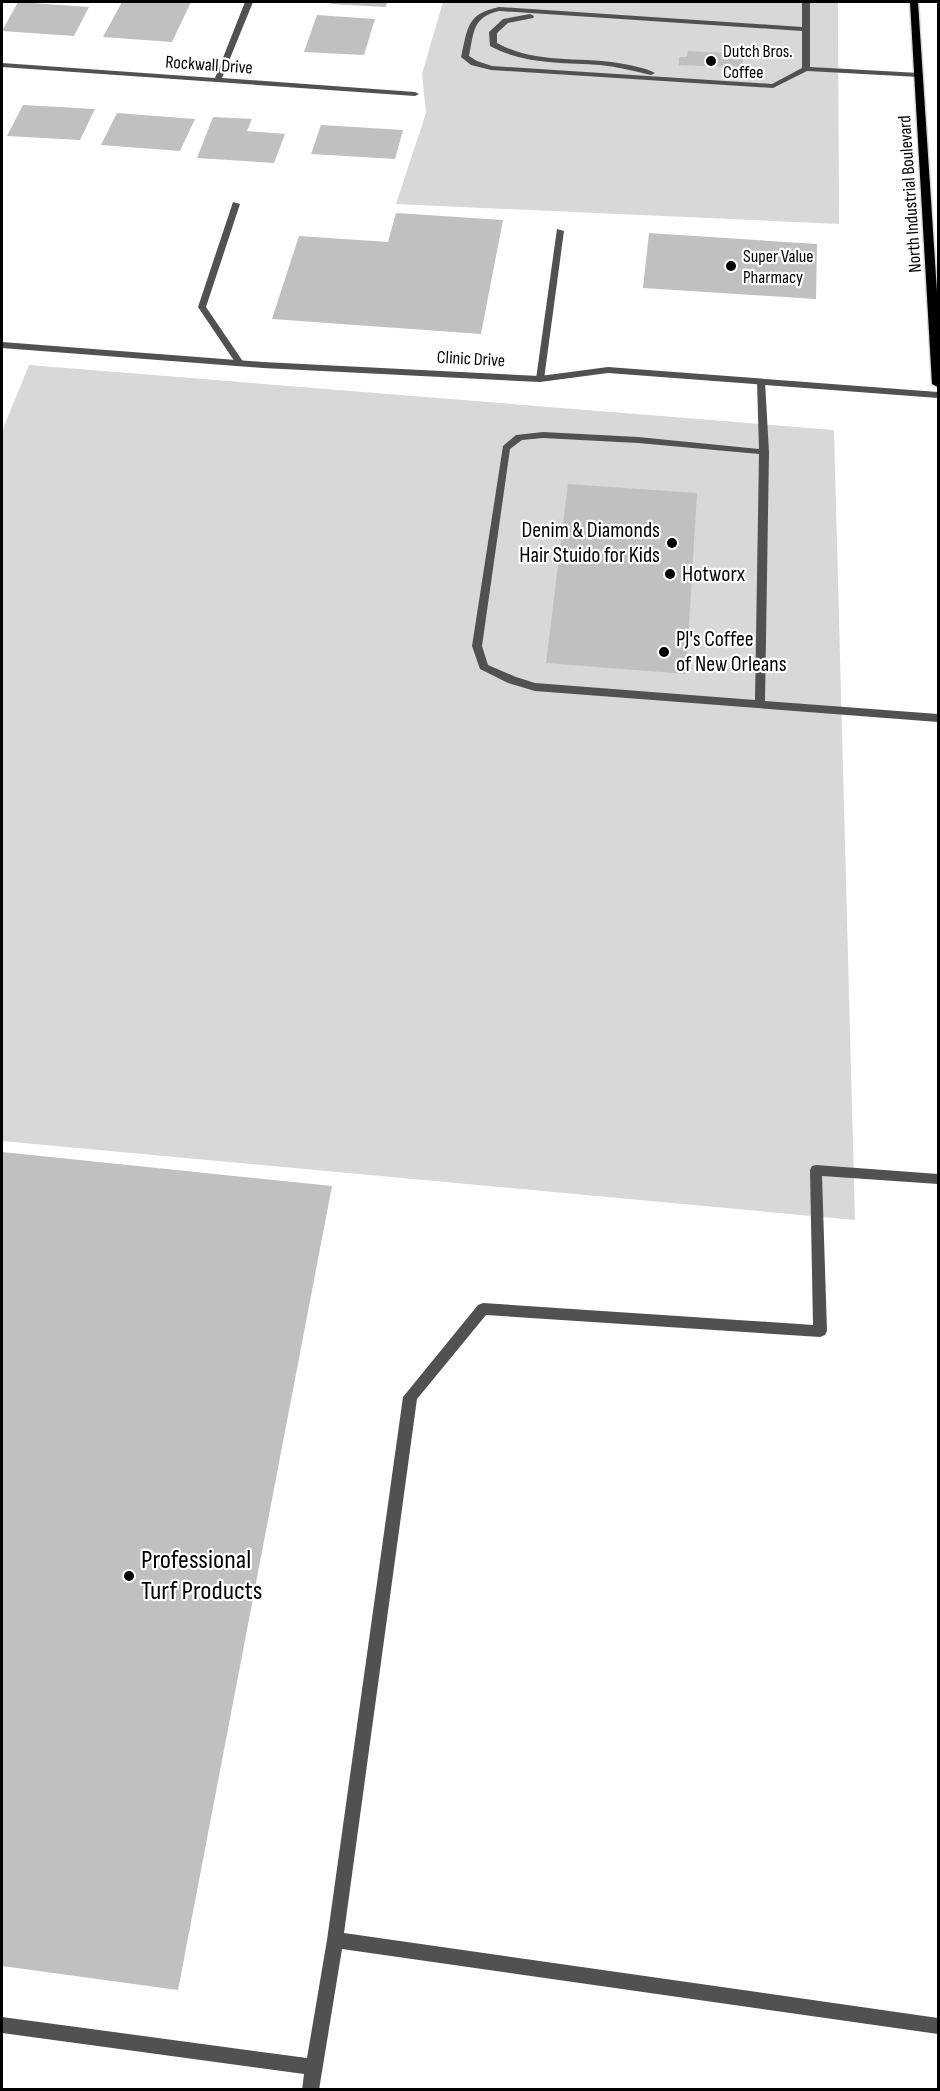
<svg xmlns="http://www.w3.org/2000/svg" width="940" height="2091" font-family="'Sofia Sans Condensed',sans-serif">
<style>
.green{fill:#d8d8d8}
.building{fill:#c0c0c0}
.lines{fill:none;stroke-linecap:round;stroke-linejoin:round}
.primary-casing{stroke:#dbdbdb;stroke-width:3}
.service{fill:#515151;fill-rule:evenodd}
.minor{fill:#515151;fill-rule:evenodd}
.primary{fill:#000;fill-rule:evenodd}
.poi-dot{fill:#000;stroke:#fff;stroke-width:2}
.labels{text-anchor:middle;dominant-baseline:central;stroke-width:4.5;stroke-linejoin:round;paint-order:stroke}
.far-poi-label{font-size:18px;fill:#000;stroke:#fff;text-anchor:start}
.far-street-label{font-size:18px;fill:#000;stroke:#fff}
.poi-label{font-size:22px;fill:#000;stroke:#fff;text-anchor:start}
.near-poi-label{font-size:27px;fill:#000;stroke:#fff;text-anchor:start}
</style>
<rect width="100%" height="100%" fill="#fff"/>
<g class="green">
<path d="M443 2H838L839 224 396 204 426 113 422 74Z"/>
<path d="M29 365 834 430 855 1220 2 1141V431Z"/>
</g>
<g class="building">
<path d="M18 2 89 7 74 36 2 31Z"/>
<path d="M122 2H191L172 42 103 37Z"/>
<path d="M331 2H387L386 7 330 4Z"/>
<path d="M317 15 375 19 364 55 304 52Z"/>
<path d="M688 51 743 54 742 72H725V67L679 65V57H687Z"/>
<path d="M23 105 95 109 80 140 7 136Z"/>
<path d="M117 113 195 119 180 151 101 145Z"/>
<path d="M213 117 252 119 247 131 285 134 274 163 197 158Z"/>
<path d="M321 125 403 130 395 159 311 154Z"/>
<path d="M396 213 503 220 481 334 272 319 299 236 388 242Z"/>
<path d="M649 233 817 244 816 299 643 288Z"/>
<path d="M568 484 697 493 686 674 546 663Z"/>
<path d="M2 1152 332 1186 178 1990 2 1966Z"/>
</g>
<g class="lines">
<g class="primary-casing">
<path id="primary" d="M910 2H918L938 307V387L932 384Z"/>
</g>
<g class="service">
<path d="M802 2H810V67L919 73 923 75 919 77 807 71 773 88 491 70 471 65 461 57C468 28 466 14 499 7L802 27ZM499 11 802 31V68L772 84 492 66 477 61 469 56C474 33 472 17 499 11Z"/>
<path d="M530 14 534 16 533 18 508 23 497 33V43C536 65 581 56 624 64 634 66 646 68 655 73L651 75C634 71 618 67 600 65 562 62 525 65 490 46L489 32 503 19Z"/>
<path d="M233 202 240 204 206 307 244 363 240 366 237 365 198 307Z"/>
<path d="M557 229 564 231 544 379 540 382 536 379Z"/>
<path d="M761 379 765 382 769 452 765 701 938 714V722L535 691 508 683 480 669 472 646 503 446 516 435 543 432 638 437 759 449 757 382ZM543 438 638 443 759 454 755 700 535 683 516 677 488 665 482 646 510 449 522 440Z"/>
<path d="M816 1165 938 1174V1184L822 1176 827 1331 825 1335 820 1337 486 1315 417 1399 344 1933 938 2018V2034L342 1949 319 2090H302L304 2074 2 2033V2017L307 2058 327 1940 403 1397 478 1305 483 1303 813 1325 810 1170 812 1166Z"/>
</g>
<g class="minor">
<path d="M245 2H253L222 78 415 92 419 94 415 96 2 67V63L215 78Z"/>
<path d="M2 342 263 362 540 376 608 367 938 392V398L608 373 540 382 263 368 2 348Z"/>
</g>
<use href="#primary" class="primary"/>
</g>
<g class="poi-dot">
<circle cx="711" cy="61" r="6"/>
<circle cx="731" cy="266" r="6"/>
<circle cx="672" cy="543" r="6"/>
<circle cx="670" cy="574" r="6"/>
<circle cx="664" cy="652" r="6"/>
<circle cx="129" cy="1576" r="6"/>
</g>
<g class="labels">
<g class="far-poi-label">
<text x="723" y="51">Dutch Bros.<tspan x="723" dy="21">Coffee</tspan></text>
<text x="743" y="256">Super Value<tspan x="743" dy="21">Pharmacy</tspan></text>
</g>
<g class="far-street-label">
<text transform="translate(209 65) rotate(4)">Rockwall Drive</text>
<text transform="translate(910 194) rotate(-94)">North Industrial Boulevard</text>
<text transform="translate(471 359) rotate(3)">Clinic Drive</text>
</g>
<g class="poi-label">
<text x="660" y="530" text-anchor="end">Denim &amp; Diamonds<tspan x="660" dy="25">Hair Stuido for Kids</tspan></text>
<text x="682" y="574">Hotworx</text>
<text x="676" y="639">PJ's Coffee<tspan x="676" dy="25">of New Orleans</tspan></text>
</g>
<g class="near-poi-label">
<text x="141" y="1560">Professional<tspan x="141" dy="31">Turf Products</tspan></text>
</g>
</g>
<rect width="940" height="2091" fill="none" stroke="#000000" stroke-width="6"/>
</svg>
